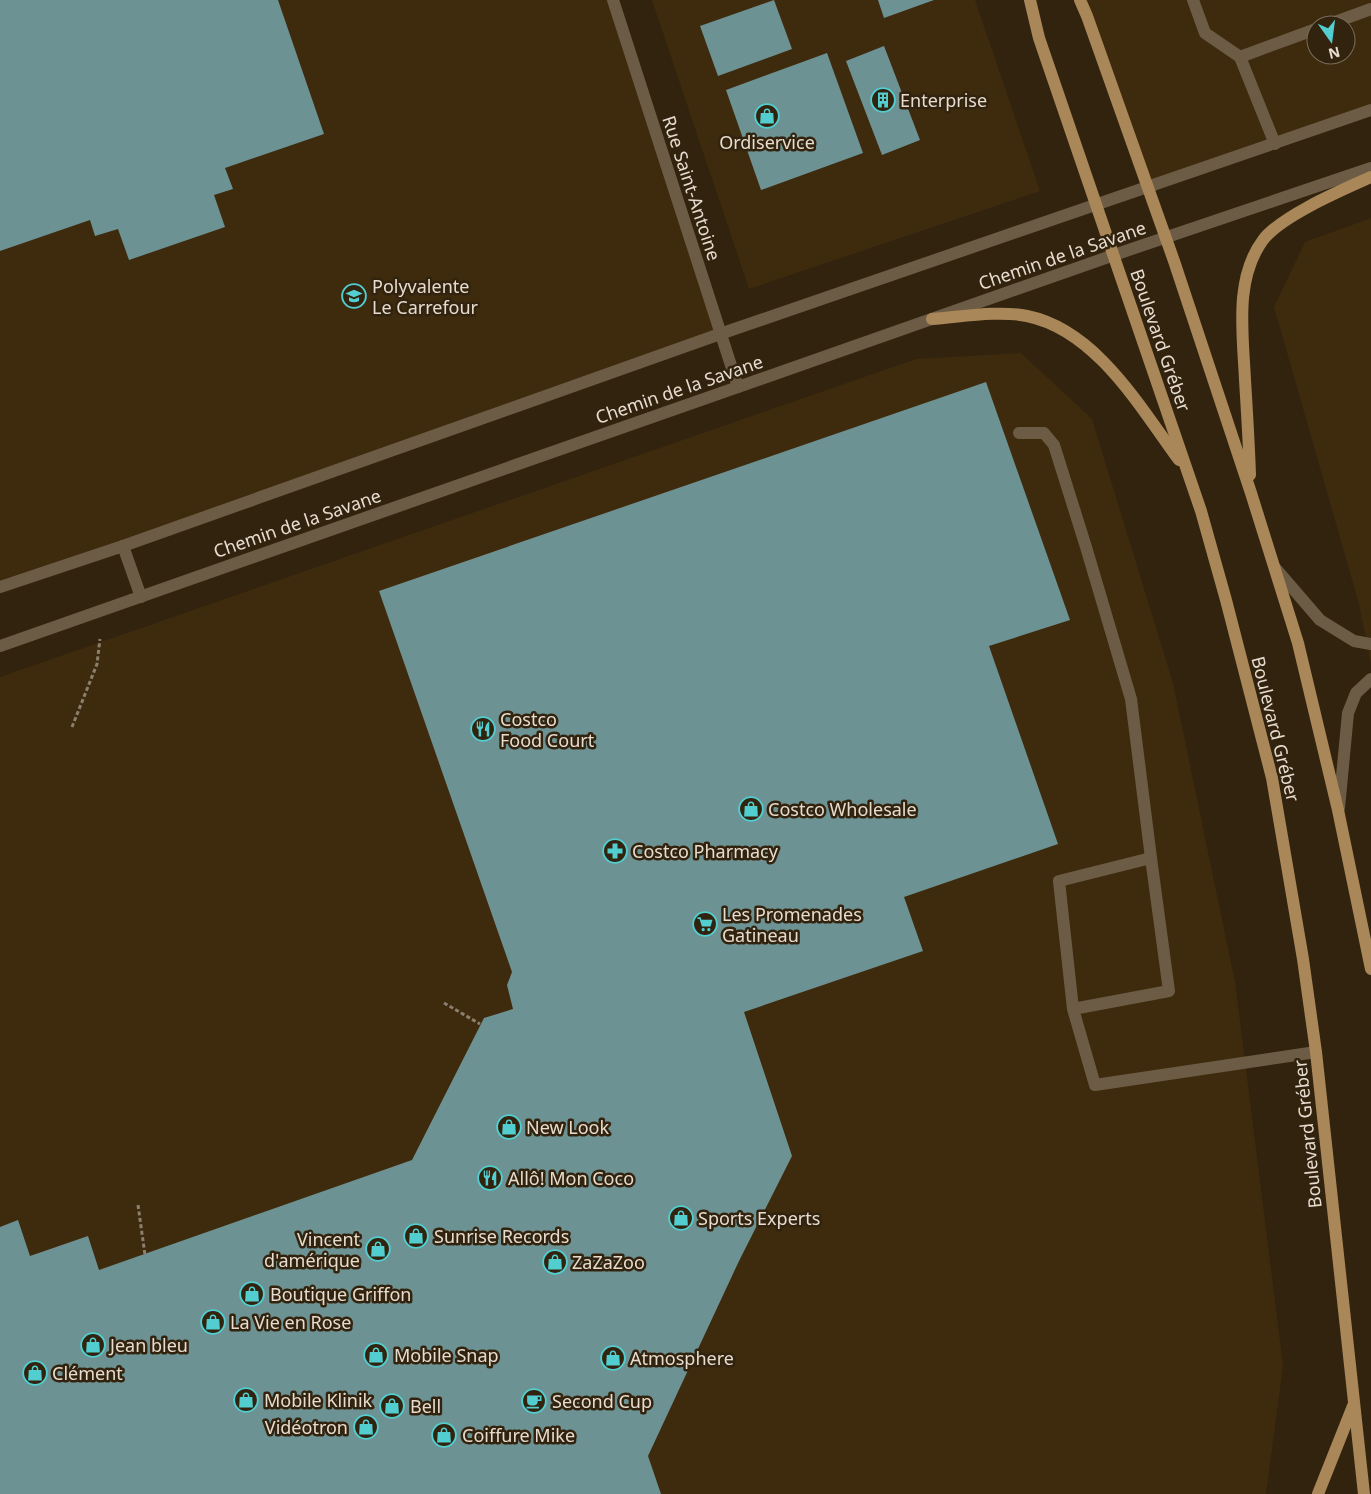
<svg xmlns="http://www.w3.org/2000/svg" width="1371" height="1494" font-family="'Noto Sans',sans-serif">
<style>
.built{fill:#3e2b0e;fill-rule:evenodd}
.building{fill:#6d9293}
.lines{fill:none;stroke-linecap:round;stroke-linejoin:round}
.path{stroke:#8b7f6e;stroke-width:3;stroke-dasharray:4 2.5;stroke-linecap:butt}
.minor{stroke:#6d5c45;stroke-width:12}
.major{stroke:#a98759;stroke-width:12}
.labels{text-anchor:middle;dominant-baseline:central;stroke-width:5;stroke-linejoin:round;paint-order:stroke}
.poi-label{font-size:18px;fill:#e6dccf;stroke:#32230e;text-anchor:start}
.street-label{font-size:18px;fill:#e6dccf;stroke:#32230e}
</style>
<rect width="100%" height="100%" fill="#32230e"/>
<g class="built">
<path d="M0 0H613L720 334 0 587Z"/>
<path d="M652 0H975L1040 191 749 289Z"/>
<path d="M1080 0H1371V110L1148 188ZM1316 25H1346V55H1316Z"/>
<path d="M1371 218V664L1359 604 1274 307 1305 242Z"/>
<path d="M1021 353 1092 419 1173 683 1235 982 1283 1366 1266 1494H0V677L916 359Z"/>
</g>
<g class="building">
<path d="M0 0H278L324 134 225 168 233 189 214 195 225 227 129 260 118 229 95 236 90 220 0 251Z"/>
<path d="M774 0 792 49 718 76 700 26Z"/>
<path d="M878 0H934L884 18Z"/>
<path d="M884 46 920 140 882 155 846 61Z"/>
<path d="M827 53 863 153 761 190 726 90Z"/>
<path d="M986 382 1070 620 989 646 1058 844 904 897 923 951 744 1012 792 1156 739 1261 648 1456 661 1494H0V1227L18 1220 30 1256 88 1236 99 1270 412 1160 484 1018 513 1009 507 985 512 972 379 591Z"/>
</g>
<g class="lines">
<g class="path">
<path d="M72 727 97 664 100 639"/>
<path d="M444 1003 480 1024"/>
<path d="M138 1205 145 1255"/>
</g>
<g class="minor">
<path d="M613 0 738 387"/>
<path d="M1193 0 1205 33 1240 57 1275 144"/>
<path d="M1327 25 1371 9"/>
<path d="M1240 57 1316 29"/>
<path d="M1019 433H1044L1054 445 1086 547 1131 699 1151 858"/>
<path d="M123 546 141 597"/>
<path d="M1276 569 1320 620 1354 641 1371 644"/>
<path d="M0 587 123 546 720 334 1371 110"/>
<path d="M0 646 1114 255 1371 168"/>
<path d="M1339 808 1348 713 1356 693 1371 679"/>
<path d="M1073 1009 1169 991 1151 858 1059 881 1073 1009 1095 1085 1316 1052"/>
</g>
<g class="major">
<path d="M1030 0 1039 38 1201 511 1226 600 1272 778 1303 959 1316 1052 1364 1494"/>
<path d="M1080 0 1087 16 1174 261 1251 493 1298 643 1338 810 1371 969"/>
<path d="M932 319C961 317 998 310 1027 316 1096 330 1140 407 1179 460"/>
<path d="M1250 475C1249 444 1247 412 1245 380 1243 334 1234 279 1263 240 1281 216 1342 190 1371 177"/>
<path d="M1318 1494 1353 1406"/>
</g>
</g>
<defs>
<g id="building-ring" transform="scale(1.25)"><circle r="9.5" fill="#32230e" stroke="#52cdd0" stroke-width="1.5"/><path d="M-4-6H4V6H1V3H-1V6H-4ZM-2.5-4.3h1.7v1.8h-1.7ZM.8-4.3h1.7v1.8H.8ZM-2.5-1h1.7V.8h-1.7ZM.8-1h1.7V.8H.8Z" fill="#52cdd0"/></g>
<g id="shop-ring" transform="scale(1.25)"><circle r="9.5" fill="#32230e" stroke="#52cdd0" stroke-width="1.5"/><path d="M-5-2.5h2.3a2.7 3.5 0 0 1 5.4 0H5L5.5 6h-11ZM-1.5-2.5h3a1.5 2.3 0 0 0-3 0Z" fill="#52cdd0"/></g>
<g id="school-ring" transform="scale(1.25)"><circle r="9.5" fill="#32230e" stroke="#52cdd0" stroke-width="1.5"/><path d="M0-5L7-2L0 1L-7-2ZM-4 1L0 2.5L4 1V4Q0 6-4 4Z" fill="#52cdd0"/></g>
<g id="restaurant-ring" transform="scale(1.25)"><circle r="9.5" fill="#32230e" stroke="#52cdd0" stroke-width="1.5"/><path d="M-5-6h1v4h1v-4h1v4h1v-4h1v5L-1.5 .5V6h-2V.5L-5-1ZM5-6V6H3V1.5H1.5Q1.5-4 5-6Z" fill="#52cdd0"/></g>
<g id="pharmacy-ring" transform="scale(1.25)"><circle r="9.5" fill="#32230e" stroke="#52cdd0" stroke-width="1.5"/><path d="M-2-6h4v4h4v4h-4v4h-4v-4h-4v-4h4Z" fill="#52cdd0"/></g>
<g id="supermarket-ring" transform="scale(1.25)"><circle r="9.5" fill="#32230e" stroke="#52cdd0" stroke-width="1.5"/><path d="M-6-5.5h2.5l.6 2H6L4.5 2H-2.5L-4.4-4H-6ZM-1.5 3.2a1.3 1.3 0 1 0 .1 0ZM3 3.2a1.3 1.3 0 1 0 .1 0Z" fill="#52cdd0"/></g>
<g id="cafe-ring" transform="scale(1.25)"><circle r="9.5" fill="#32230e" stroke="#52cdd0" stroke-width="1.5"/><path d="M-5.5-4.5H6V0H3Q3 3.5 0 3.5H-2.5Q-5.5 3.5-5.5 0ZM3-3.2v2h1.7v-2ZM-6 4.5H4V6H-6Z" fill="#52cdd0"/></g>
</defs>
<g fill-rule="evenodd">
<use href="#building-ring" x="883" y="100"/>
<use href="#shop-ring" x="767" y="116"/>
<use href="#school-ring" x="354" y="296"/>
<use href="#restaurant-ring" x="483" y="729"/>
<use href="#shop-ring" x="751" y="809"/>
<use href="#pharmacy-ring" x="615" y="851"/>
<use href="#supermarket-ring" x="705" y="924"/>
<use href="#shop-ring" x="509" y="1127"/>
<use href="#restaurant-ring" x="490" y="1178"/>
<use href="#shop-ring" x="681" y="1218"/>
<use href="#shop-ring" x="416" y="1236"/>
<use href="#shop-ring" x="378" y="1249"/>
<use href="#shop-ring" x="555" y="1262"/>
<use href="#shop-ring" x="252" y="1294"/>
<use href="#shop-ring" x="213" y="1322"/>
<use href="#shop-ring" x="93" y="1345"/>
<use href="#shop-ring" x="376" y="1355"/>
<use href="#shop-ring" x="613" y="1358"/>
<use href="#shop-ring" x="35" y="1373"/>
<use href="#shop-ring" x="246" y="1400"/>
<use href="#cafe-ring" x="534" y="1401"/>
<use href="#shop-ring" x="392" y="1406"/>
<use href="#shop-ring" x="366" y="1427"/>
<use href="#shop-ring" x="444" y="1435"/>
</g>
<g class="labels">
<g class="poi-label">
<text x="900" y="100">Enterprise</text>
<text x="767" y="142" text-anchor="middle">Ordiservice</text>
<text x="372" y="286">Polyvalente<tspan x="372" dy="21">Le Carrefour</tspan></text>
<text x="500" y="719">Costco<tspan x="500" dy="21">Food Court</tspan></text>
<text x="768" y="809">Costco Wholesale</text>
<text x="632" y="851">Costco Pharmacy</text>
<text x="722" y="914">Les Promenades<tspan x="722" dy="21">Gatineau</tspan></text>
<text x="526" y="1127">New Look</text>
<text x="508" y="1178">Allô! Mon Coco</text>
<text x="698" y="1218">Sports Experts</text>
<text x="434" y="1236">Sunrise Records</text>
<text x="360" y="1239" text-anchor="end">Vincent<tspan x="360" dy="21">d'amérique</tspan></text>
<text x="572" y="1262">ZaZaZoo</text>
<text x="270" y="1294">Boutique Griffon</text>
<text x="230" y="1322">La Vie en Rose</text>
<text x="110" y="1345">Jean bleu</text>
<text x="394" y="1355">Mobile Snap</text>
<text x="630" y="1358">Atmosphere</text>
<text x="52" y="1373">Clément</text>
<text x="264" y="1400">Mobile Klinik</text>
<text x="552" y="1401">Second Cup</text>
<text x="410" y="1406">Bell</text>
<text x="348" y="1427" text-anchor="end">Vidéotron</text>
<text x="462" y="1435">Coiffure Mike</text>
</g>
<g class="street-label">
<text transform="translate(692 188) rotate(72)">Rue Saint-Antoine</text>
<text transform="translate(1062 255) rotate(-19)">Chemin de la Savane</text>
<text transform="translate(1161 340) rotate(71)">Boulevard Gréber</text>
<text transform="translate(679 389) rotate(-19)">Chemin de la Savane</text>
<text transform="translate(297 523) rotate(-19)">Chemin de la Savane</text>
<text transform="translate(1276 729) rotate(76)">Boulevard Gréber</text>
<text transform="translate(1307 1134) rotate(-96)">Boulevard Gréber</text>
</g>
</g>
<g transform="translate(1331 40) rotate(166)"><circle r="24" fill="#32230e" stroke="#7a6d5b"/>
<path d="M0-4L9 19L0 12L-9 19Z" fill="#52cdd0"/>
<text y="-8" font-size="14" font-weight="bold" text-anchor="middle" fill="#e6dccf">N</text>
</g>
</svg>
